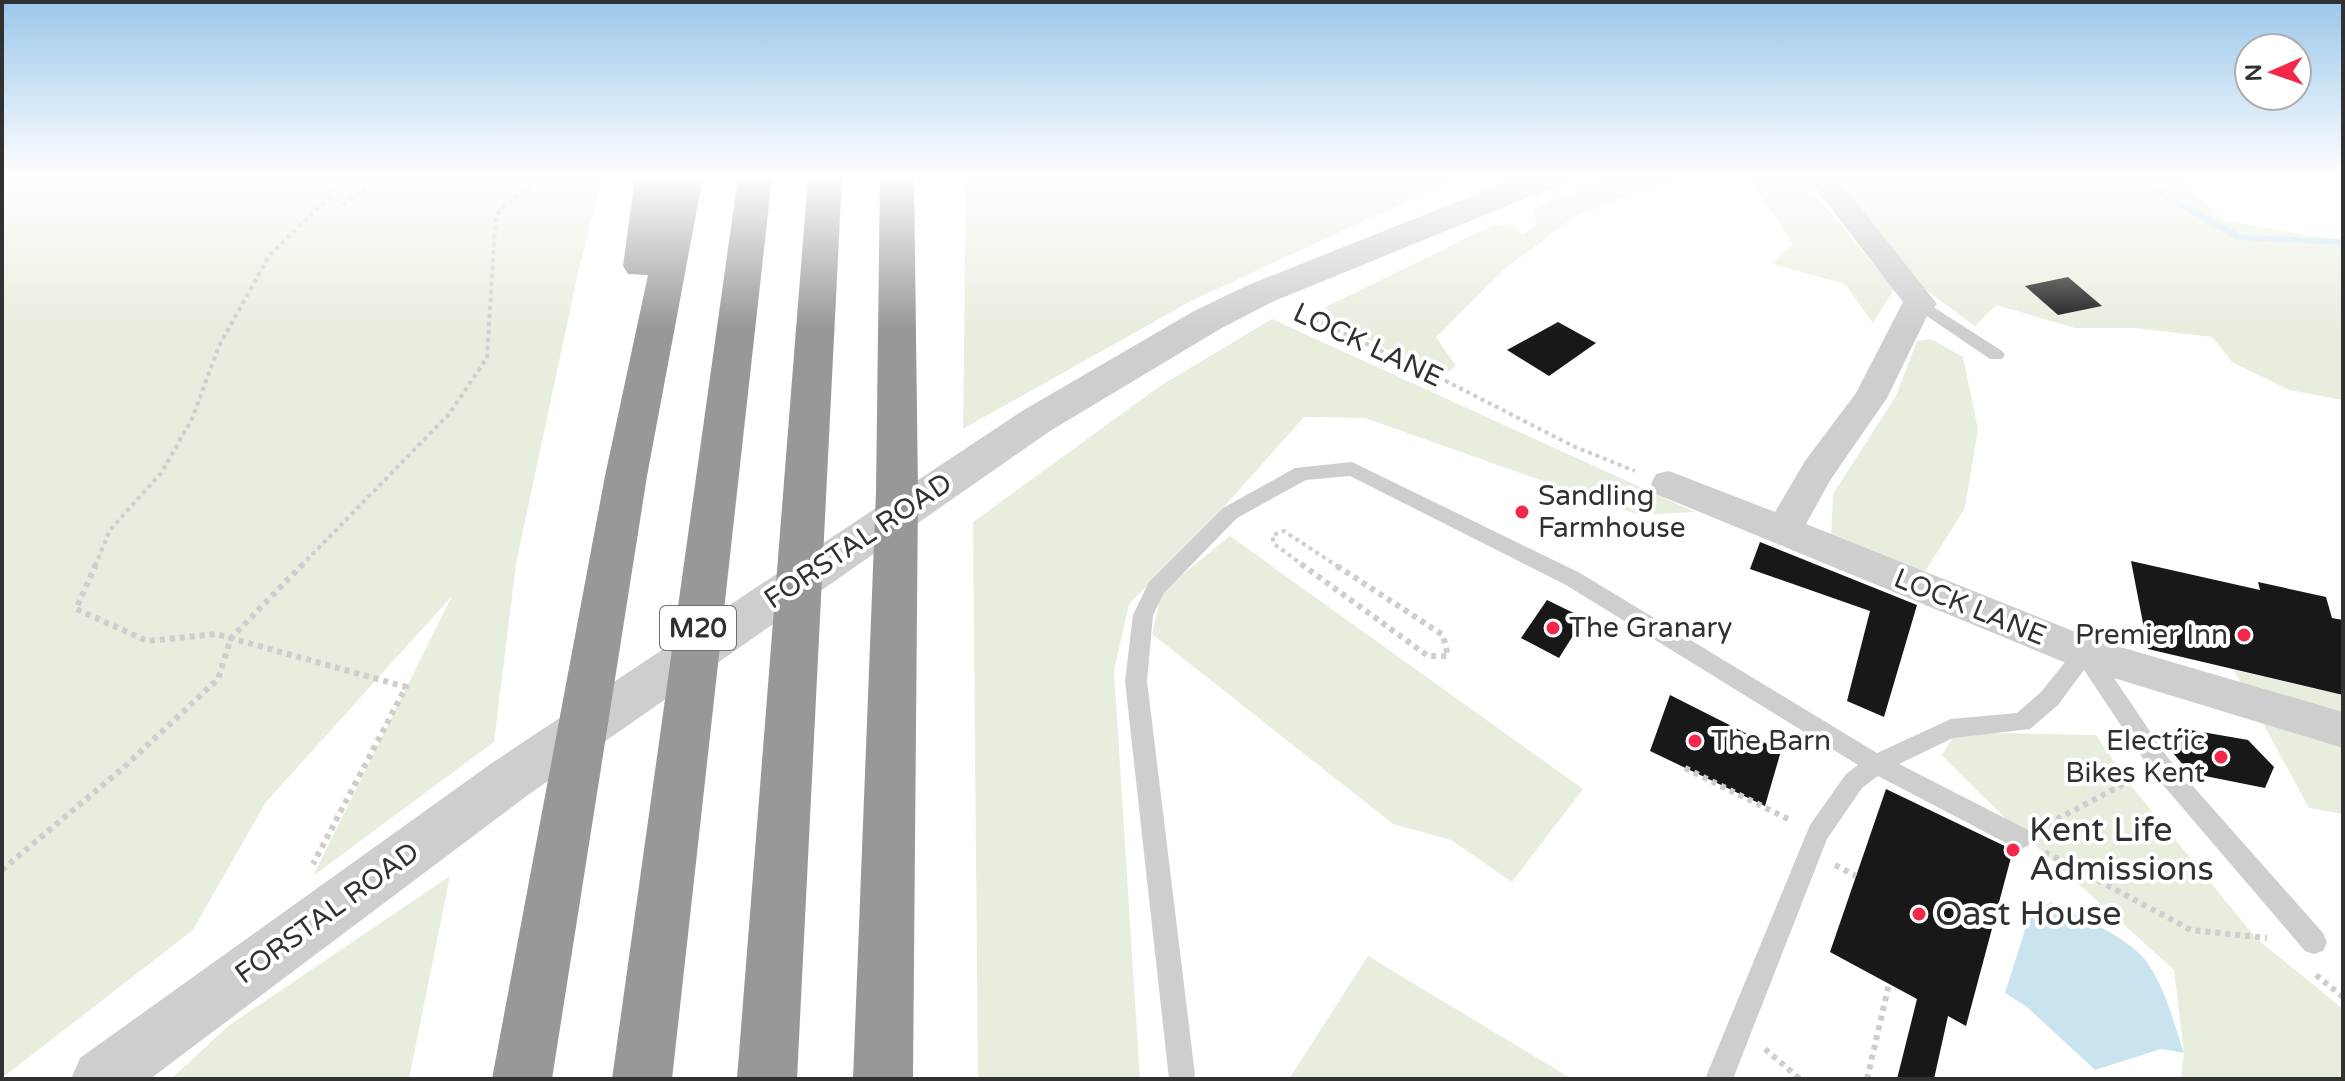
<svg xmlns="http://www.w3.org/2000/svg" width="2345" height="1081" font-family="'Varela Round',sans-serif">
<style>
.green{fill:#e8eede;fill-rule:evenodd}
.water{fill:#c9e4ef}
.lines{fill:none;stroke-linecap:round;stroke-linejoin:round}
.stream{fill:#c9e4ef;fill-rule:evenodd}
.building{fill:#181818}
.path-far1{stroke:#cecece;stroke-width:4;stroke-dasharray:4 4;stroke-linecap:butt}
.path{stroke:#cecece;stroke-width:6;stroke-dasharray:5 5;stroke-linecap:butt}
.service{fill:#cecece;fill-rule:evenodd}
.minor{fill:#cecece;fill-rule:evenodd}
.tertiary{fill:#cecece;fill-rule:evenodd}
.motorway{fill:#989898;fill-rule:evenodd}
.poi-dot{fill:#f3274a;stroke:#fff;stroke-width:3}
.labels{text-anchor:middle;dominant-baseline:central;stroke-width:8;stroke-linejoin:round;paint-order:stroke}
.shield{fill:#fff;stroke:#6f6f6f;stroke-width:2}
.shield-label{font-size:26px;font-weight:bold;fill:#313131}
.street-label{font-size:28px;fill:#313131;stroke:#fff}
.poi-label{font-size:28px;fill:#313131;stroke:#fff;text-anchor:start}
.near-poi-label{font-size:34px;fill:#313131;stroke:#fff;text-anchor:start}
</style>
<rect width="100%" height="100%" fill="#fff"/>
<g class="green">
<path d="M2 177H603L579 268 516 564 494 742 313 876 452 596 266 802 193 930 2 1078Z"/>
<path d="M966 177H1458L1191 301 963 429Z"/>
<path d="M1610 177H1710L1648 187 1573 218 1502 271 1436 337 1456 366 1440 378 1316 312 1495 224 1514 227 1522 235 1536 226 1535 208Z"/>
<path d="M1747 177H1801L1894 289 1873 323 1845 284 1773 264 1793 243Z"/>
<path d="M1830 177H2177L2223 220 2343 242V400L2289 390 2232 362 2212 337 2135 328H2075L1996 305 1975 326 1918 284ZM2068 277 2101 306 2058 315 2026 287Z"/>
<path d="M1272 319 1695 512 1639 515 1365 418 1304 417 1215 517 1129 604 1114 671 1140 1079H978L973 522 1160 386Z"/>
<path d="M1931 339 1963 357 1978 429 1965 508 1921 578 1831 538 1833 494 1896 396 1917 341Z"/>
<path d="M1230 536 1583 789 1512 882 1451 840 1393 824 1152 634 1162 591Z"/>
<path d="M2234 670 2343 695V814L2309 808Z"/>
<path d="M1989 733 2096 735 2128 782 2256 938 2343 1009V1079H2181L2184 1053 2174 970 2005 818 1942 755 1953 737Z"/>
<path d="M450 876 409 1079H171L228 1026Z"/>
<path d="M1368 956 1572 1079H1289Z"/>
</g>
<path class="water" d="M2051 902C2075 914 2131 939 2146 961 2166 989 2173 1021 2184 1053L2161 1049 2095 1070 2027 1007 2005 993 2029 917Z"/>
<g class="lines">
<path class="stream" d="M2126 177H2137L2242 235 2343 239V245L2237 240Z"/>
</g>
<g class="building">
<path d="M2068 277 2102 306 2058 315 2025 286Z"/>
<path d="M1558 322 1596 343 1549 376 1507 350Z"/>
<path d="M1760 542 1917 605 1884 717 1847 701 1870 611 1750 569Z"/>
<path d="M2131 561 2260 590 2258 582 2326 597 2332 618 2343 620V695L2148 649Z"/>
<path d="M1547 600 1584 618 1559 658 1521 638Z"/>
<path d="M1670 695 1781 751 1765 806 1650 751Z"/>
<path d="M2179 728 2248 740 2274 767 2265 788 2190 773 2168 747Z"/>
<path d="M1886 789 2013 850 1966 1026 1948 1016 1934 1079H1897L1917 999 1830 952Z"/>
</g>
<g class="lines">
<g class="path-far1">
<path d="M2 178 6 177"/>
<path d="M343 205 378 177"/>
<path d="M1300 313 1440 378 1573 446 1635 471"/>
<path d="M95 566 110 530 161 473 192 419 219 346 269 256 330 196 339 177"/>
<path d="M301 566 449 414 487 358 495 226 499 211 541 177"/>
<path d="M1304 566 1273 543V535L1284 531 1337 566"/>
</g>
<g class="path">
<path d="M96 564 76 609 147 641 216 634 406 687 313 864"/>
<path d="M1301 564 1428 656H1448L1443 635 1334 564"/>
<path d="M1685 768 1792 821"/>
<path d="M2048 824 2135 778"/>
<path d="M2045 852 2191 930 2267 938"/>
<path d="M1835 865 1856 876"/>
<path d="M2 870 123 768 218 679 231 638 303 564"/>
<path d="M2316 975 2343 997"/>
<path d="M1765 1049 1800 1079"/>
<path d="M1867 1079 1889 984"/>
</g>
<g class="service">
<path d="M1921 299 2002 351 2005 355 2002 359H1990L1915 308 1913 304 1915 300Z"/>
<path d="M1352 462 1580 573 1877 753 1951 719 2017 713 2042 691 2077 647 2085 644 2093 647 2168 758 2323 933 2327 942 2323 951 2314 954 2305 951 2152 772 2084 670 2058 705 2030 729 1953 738 1899 764 2028 830 2032 838 2028 846 2020 849 2012 846 1878 776 1862 788 1827 839 1733 1079H1705L1810 825 1846 774 1858 765 1566 585 1350 476 1306 480 1237 518 1164 593 1153 615 1147 681 1195 1075 1193 1079H1169L1125 681 1133 615 1149 582 1223 508 1295 468Z"/>
</g>
<path class="minor" d="M1807 177H1836L1937 304 1928 314 1887 398 1831 479 1806 524 2093 639 2343 712V748L2071 665 1656 494 1651 484 1656 474 1669 471 1775 512 1805 461 1856 393 1903 302Z"/>
<path class="tertiary" d="M1519 177H1566L1561 184 1272 302 1220 329 1050 431 528 795 150 1079H71L80 1058 492 763 1022 411 1194 311 1246 286Z"/>
<g class="motorway">
<path d="M635 177H669L668 182 669 177H703L647 476 552 1079H492L605 476 648 275 628 274 623 266Z"/>
<path d="M738 177H772L672 1079H612Z"/>
<path d="M808 177H842L797 1079H737Z"/>
<path d="M880 177H914L918 492 913 1079H853L876 492Z"/>
</g>
</g>
<linearGradient id="sky" x2="0" y2="1"><stop stop-color="#9bc7eb"/><stop offset="0.54" stop-color="#fff"/><stop offset="1" stop-color="#fff" stop-opacity="0"/></linearGradient>
<rect width="2345" height="329" fill="url(#sky)"/>
<g class="poi-dot">
<circle cx="1522" cy="512" r="8"/>
<circle cx="1553" cy="628" r="8"/>
<circle cx="2244" cy="635" r="8"/>
<circle cx="1695" cy="741" r="8"/>
<circle cx="2221" cy="757" r="8"/>
<circle cx="2013" cy="850" r="8"/>
<circle cx="1919" cy="914" r="8"/>
</g>
<g class="labels">
<rect class="shield" x="660" y="606" width="76" height="44" rx="6"/>
<g class="shield-label">
<text x="698" y="628">M20</text>
</g>
<g class="street-label">
<text transform="translate(1368 345) rotate(25)">LOCK LANE</text>
<text transform="translate(858 541) rotate(-34)">FORSTAL ROAD</text>
<text transform="translate(1970 607) rotate(22)">LOCK LANE</text>
<text transform="translate(327 913) rotate(-36)">FORSTAL ROAD</text>
</g>
<g class="poi-label">
<text x="1538" y="496">Sandling<tspan x="1538" dy="32">Farmhouse</tspan></text>
<text x="1569" y="628">The Granary</text>
<text x="2228" y="635" text-anchor="end">Premier Inn</text>
<text x="1711" y="741">The Barn</text>
<text x="2205" y="741" text-anchor="end">Electric<tspan x="2205" dy="32">Bikes Kent</tspan></text>
</g>
<g class="near-poi-label">
<text x="2029" y="830">Kent Life<tspan x="2029" dy="39">Admissions</tspan></text>
<text x="1935" y="914">Oast House</text>
</g>
</g>
<rect width="2345" height="1081" fill="none" stroke="#313131" stroke-width="8"/>
<g transform="translate(2273 72) rotate(268)"><circle r="38" fill="#ffffff" stroke="#adadad" stroke-width="2"/>
<path d="M0-6L14 30L0 20L-14 30Z" fill="#f3274a"/>
<text y="-12" font-size="22" font-weight="bold" text-anchor="middle" fill="#313131">N</text>
</g>
</svg>
